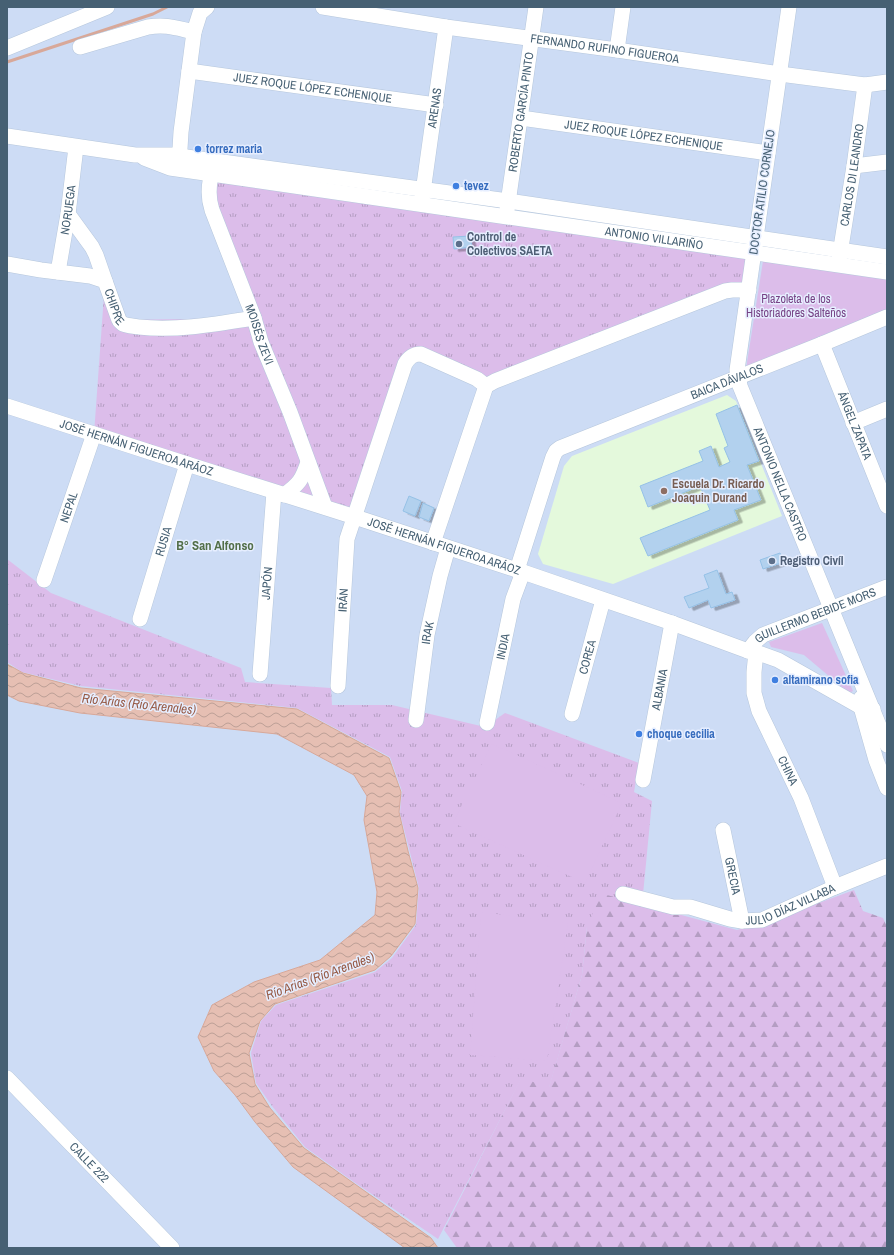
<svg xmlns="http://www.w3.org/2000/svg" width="894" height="1255" font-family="'Archivo Narrow',sans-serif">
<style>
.residential{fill:#cddcf5}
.education{fill:#e4f9dc}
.grass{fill:url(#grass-tufts)}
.forest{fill:url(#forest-firs)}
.green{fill:#dcbdea}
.water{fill:url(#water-waves);stroke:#d8a899}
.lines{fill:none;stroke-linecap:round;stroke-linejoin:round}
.stream{stroke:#d8a899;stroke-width:3}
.building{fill:#b2d1ee;stroke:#95c1e6;filter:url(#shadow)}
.minor-casing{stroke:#b6c7dc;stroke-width:16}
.minor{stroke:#fff;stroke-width:15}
.shop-dot{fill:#3f7fe0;stroke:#e6eeff;stroke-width:1.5}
.service-dot{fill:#5c6f8a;stroke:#e6eeff;stroke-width:1.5}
.education-dot{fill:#8d6e63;stroke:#e6eeff;stroke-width:1.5}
.labels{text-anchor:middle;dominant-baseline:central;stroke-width:3;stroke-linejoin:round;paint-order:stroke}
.street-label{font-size:12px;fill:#466073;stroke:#e6eeff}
.shop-label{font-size:12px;font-weight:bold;fill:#366cbe;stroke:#e6eeff;text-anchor:start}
.service-label{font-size:12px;font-weight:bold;fill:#4e5e75;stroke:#e6eeff;text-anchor:start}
.park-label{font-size:12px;fill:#774386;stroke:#e6eeff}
.education-label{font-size:12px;font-weight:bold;fill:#785e54;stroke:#e6eeff;text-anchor:start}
.neighbourhood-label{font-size:13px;font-weight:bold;fill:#536f49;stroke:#e6eeff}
.water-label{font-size:13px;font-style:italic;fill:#965944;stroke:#e6eeff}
</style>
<defs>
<pattern id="grass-tufts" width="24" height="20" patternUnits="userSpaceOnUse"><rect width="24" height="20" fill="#dcbdea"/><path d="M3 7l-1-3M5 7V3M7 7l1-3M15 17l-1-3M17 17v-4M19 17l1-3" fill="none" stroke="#b49dc2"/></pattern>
<pattern id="forest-firs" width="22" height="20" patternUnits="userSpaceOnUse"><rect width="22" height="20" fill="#dcbdea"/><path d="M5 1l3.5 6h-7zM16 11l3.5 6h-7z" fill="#b49dc2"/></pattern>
<pattern id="water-waves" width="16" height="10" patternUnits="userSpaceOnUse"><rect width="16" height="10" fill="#e6bfb3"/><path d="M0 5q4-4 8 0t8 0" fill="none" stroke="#bc9f96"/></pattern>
<filter id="shadow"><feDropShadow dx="4.5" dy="2.5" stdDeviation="0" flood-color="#0004"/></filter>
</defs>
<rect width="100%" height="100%" fill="#dfe8fd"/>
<rect class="residential" x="7" y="7" width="880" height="1241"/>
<path class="education" d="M727 395 736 401 782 516 613 584 543 564 538 554 564 466 572 456Z"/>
<g class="grass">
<path d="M211 174 753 253 749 290 486 386 415 354 355 517 94 434 105 281 119 320 254 318 209 202Z"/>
<path d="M7 559 51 593 241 668 245 682 331 688 332 705H392L485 727 505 713 639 763 634 792 652 801 642 905 587 927 582 975 549 1088 521 1079 438 1239 354 1182 305 1147 272 1106 256 1083 251 1053 261 1021 276 1005 375 972 392 958 416 925 419 888 400 813 402 791 390 757 297 708 81 686 22 672 7 662Z"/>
</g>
<path class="forest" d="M854 890 863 911 883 918 887 927V1248H457L444 1230 521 1078 549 1087 582 975 587 927 598 901 607 895 737 930 781 917Z"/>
<g class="green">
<path d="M763 261 887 279V312L746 369Z"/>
<path d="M822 623 853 691 849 693 804 655 771 647 769 642Z"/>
<path d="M492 744 622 803 585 883 453 823Z"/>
<path d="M481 912 568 923 547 1061 470 1055Z"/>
</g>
<path class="water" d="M7 664 23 673 81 688 297 709 389 758 401 792 399 812 408 851 418 888 415 924 391 956 375 970 275 1004 260 1021 249 1053 255 1084 270 1108 304 1148 431 1238 438 1248H405L293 1167 255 1122 235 1095 214 1071 198 1037 212 1005 254 982 320 960 375 915 377 892 364 820 367 796 354 775 277 734 80 713 19 701 7 695Z"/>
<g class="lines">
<path class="stream" d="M7 62 153 14 167 7"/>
</g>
<g class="building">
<path d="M470 236 472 247 454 249 453 237Z"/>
<path d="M737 405 759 461 747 465 761 500 734 510 738 520 648 556 640 538 710 510 700 486 648 507 640 486 703 461 699 451 711 446 719 467 730 462 724 448 728 446 716 414Z"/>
<path d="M409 496 421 501 415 516 403 511Z"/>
<path d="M423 503 434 508 429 521 419 517Z"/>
<path d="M780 553 784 562 763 569 760 560Z"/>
<path d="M717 570 726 594 732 592 735 600 711 608 708 600 689 608 684 597 709 588 704 575Z"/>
</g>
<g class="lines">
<g class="minor-casing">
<g id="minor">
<path id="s1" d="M323 7 446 27 617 50 780 74 865 85 887 82"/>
<path id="s2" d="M789 7 737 370 740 386 887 745"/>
<path d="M80 47 148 27C166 24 176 28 194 32"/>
<path d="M7 48 107 7"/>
<path d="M617 50 623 7"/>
<path id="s3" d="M189 71 436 105"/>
<path id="s4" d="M521 118 768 153"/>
<path d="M7 136 135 155H172L508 201 887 257"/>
<path id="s5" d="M144 158 170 168 887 272"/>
<path d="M179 165 181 132 194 32 200 13 207 7"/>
<path id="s6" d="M214 166C209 180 207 195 212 210L254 318 261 342 290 412 325 507"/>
<path d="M854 166 887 162"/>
<path id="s7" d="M422 199 446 27"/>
<path id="s8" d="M507 210 536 7"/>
<path d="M68 214 92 247 96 255 105 281"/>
<path id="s9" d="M839 260 854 166 865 85"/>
<path id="s10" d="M7 264 41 270 90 276 105 281 119 320C119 321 123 324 123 324 128 326 134 326 139 327 177 331 216 324 254 318"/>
<path id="s11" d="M58 272 68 214 76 147"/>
<path id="s12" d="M822 344 887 506"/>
<path id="s13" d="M7 406 187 464 355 517 523 572 672 623 748 651 756 652 778 660 861 707 873 709"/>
<path d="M853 423 887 409"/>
<path d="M284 495C299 484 302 480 308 462"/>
<path d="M433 543 486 386 495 381 725 291 732 290H749"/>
<path id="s14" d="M517 570 553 457 556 451 560 448 822 344 887 317"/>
<path id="s15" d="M44 580 94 434"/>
<path id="s16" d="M140 619 187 464"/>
<path id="s17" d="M748 651 755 642 763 635 887 587"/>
<path id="s18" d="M756 652 754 672V693L759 711 801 798 835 887"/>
<path id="s19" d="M260 674 274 492"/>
<path id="s20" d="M338 686 347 539 405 364C409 357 413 354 421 354L477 379 486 386"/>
<path d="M861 698V707L876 760 887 788"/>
<path id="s21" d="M572 714 603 600"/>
<path id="s22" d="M416 720 427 635 440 576 448 548"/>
<path id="s23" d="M487 723 513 599 523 572"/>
<path id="s24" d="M643 780 672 623"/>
<path id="s25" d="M723 830 742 921"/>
<path id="s26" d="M623 894 673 907H690L730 919 742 921 762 920 835 887 887 866"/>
<path id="s27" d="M7 1078 172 1248"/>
</g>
</g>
<use href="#minor" class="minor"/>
</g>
<g class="shop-dot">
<circle cx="198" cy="149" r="4"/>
<circle cx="456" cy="186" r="4"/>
<circle cx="775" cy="680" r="4"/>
<circle cx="639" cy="734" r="4"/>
</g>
<g class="service-dot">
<circle cx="459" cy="244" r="4"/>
<circle cx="772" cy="561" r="4"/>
</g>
<circle class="education-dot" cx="664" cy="491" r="4"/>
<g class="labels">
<g class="street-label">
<text stroke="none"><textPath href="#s1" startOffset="285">FERNANDO RUFINO FIGUEROA</textPath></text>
<text stroke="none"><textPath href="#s3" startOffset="125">JUEZ ROQUE LÓPEZ ECHENIQUE</textPath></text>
<text stroke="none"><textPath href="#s7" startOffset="92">ARENAS</textPath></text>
<text stroke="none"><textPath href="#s8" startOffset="99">ROBERTO GARCÍA PINTO</textPath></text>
<text stroke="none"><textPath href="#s4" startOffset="124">JUEZ ROQUE LÓPEZ ECHENIQUE</textPath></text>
<text stroke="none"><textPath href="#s9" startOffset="86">CARLOS DI LEANDRO</textPath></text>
<text transform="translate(762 192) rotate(-82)">DOCTOR ATILIO CORNEJO</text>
<text stroke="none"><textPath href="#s11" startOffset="63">NORUEGA</textPath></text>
<text stroke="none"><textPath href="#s5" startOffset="517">ANTONIO VILLARIÑO</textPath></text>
<text stroke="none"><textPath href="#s10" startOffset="127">CHIPRE</textPath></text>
<text stroke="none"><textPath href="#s6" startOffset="178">MOISÉS ZEVI</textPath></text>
<text stroke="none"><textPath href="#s14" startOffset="310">BAICA DÁVALOS</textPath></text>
<text stroke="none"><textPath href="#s12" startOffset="88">ÁNGEL ZAPATA</textPath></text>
<text stroke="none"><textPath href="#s13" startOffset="136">JOSÉ HERNÁN FIGUEROA ARÁOZ</textPath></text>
<text stroke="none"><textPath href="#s2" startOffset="489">ANTONIO NELLA CASTRO</textPath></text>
<text stroke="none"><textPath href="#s15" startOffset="77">NEPAL</textPath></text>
<text stroke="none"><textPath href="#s16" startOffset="81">RUSIA</textPath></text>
<text stroke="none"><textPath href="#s13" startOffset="459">JOSÉ HERNÁN FIGUEROA ARÁOZ</textPath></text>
<text stroke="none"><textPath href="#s19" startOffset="91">JAPÓN</textPath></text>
<text stroke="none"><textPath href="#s20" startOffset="86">IRÁN</textPath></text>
<text stroke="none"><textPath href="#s17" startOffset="78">GUILLERMO BEBIDE MORS</textPath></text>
<text stroke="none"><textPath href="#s22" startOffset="88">IRAK</textPath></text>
<text stroke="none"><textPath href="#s23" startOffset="78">INDIA</textPath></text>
<text stroke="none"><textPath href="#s21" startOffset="59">COREA</textPath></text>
<text stroke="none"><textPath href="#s24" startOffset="92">ALBANIA</textPath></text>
<text stroke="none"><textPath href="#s18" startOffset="126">CHINA</textPath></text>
<text stroke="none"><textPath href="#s25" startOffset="47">GRECIA</textPath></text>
<text stroke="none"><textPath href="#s26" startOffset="174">JULIO DÍAZ VILLABA</textPath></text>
<text stroke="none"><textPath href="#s27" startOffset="118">CALLE 222</textPath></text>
</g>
<g class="shop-label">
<text x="206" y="149">torrez maria</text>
<text x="464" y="186">tevez</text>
<text x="783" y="680">altamirano sofia</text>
<text x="647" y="734">choque cecilia</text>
</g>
<g class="service-label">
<text x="467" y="237">Control de<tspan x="467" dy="14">Colectivos SAETA</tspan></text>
<text x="780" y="561">Registro Civíl</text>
</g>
<g class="park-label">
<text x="796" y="299">Plazoleta de los<tspan x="796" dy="14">Historiadores Salteños</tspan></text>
</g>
<g class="education-label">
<text x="672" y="484">Escuela Dr. Ricardo<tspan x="672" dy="14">Joaquin Durand</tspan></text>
</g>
<g class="neighbourhood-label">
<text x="215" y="545">B° San Alfonso</text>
</g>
<g class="water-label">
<text transform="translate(139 704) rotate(6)">Río Arias (Río Arenales)</text>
<text transform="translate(320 976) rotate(-20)">Río Arias (Río Arenales)</text>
</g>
</g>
<rect width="894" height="1255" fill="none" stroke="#466073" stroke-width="16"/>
</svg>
